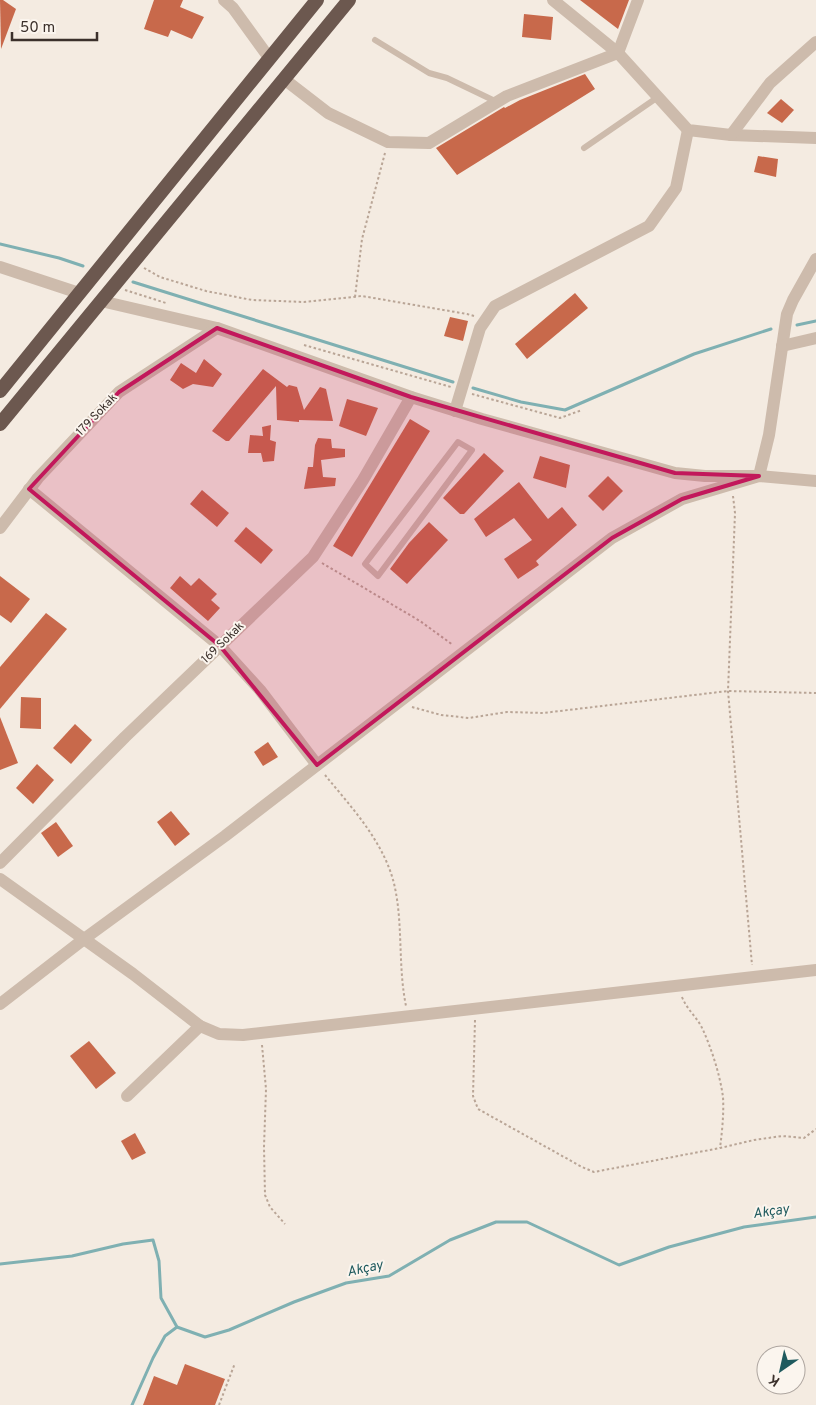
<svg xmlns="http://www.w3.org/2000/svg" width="816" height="1405" font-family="Overpass,sans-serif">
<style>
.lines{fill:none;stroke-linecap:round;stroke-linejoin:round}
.stream{stroke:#7fb0b2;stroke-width:3}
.building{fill:#c8694b}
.path{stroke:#b9a596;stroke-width:2;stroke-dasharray:2.5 2.5;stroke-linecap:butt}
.service{stroke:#cdbbac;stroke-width:6}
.minor{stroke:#cdbbac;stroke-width:12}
.trunk{stroke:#6c584f;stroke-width:14}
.marked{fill:#c2185b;fill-opacity:0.2;stroke:#c2185b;stroke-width:4;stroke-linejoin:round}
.labels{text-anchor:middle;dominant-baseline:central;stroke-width:4;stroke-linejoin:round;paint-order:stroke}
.street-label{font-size:12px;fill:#3b302b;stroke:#fbf5ee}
.water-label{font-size:14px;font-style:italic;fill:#1f5a5e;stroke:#fbf5ee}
</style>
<rect width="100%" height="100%" fill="#f4ebe1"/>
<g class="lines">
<g class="stream">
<path d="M0 244 59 258 83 266"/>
<path d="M133 282 453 382"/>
<path d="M797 325 816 321"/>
<path d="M473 388 521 402 565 410 694 354 771 329"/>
<path d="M0 1264 72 1256 123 1244 153 1240 159 1261 161 1298 177 1327 205 1337 229 1330 294 1302 346 1283 389 1276 450 1240 496 1222H527L619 1265 669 1247 744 1227 816 1217"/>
<path d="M132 1405 153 1358 165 1336 177 1327"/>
</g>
</g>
<g class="building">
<path d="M0 0H3L16 9 1 49Z"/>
<path d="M154 0H183L180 7 204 17 192 39 171 30 168 37 144 29Z"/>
<path d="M580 0H629L618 29Z"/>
<path d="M524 14 553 17 551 40 522 37Z"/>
<path d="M585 74 595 89 457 175 436 148 504 107 505 108 520 100Z"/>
<path d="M781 99 794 110 782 123 767 113Z"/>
<path d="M758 156 778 159 776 177 754 172Z"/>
<path d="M575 293 588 308 527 359 515 344Z"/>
<path d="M450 317 468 321 463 341 444 336Z"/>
<path d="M204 359 222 374 213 387 193 384 183 389 170 380 181 363 196 373Z"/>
<path d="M263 369 287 387 289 385 297 387 304 410 320 387 326 389 333 421 299 420V422L277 420 276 386 229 441H226L212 431Z"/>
<path d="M347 399 378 408 366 436 339 426Z"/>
<path d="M410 419 430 431 352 557 333 546Z"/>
<path d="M271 425 270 440 276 442 274 461 263 462 261 453H248L250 435 263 436 262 427Z"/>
<path d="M318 438 331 439 332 448 345 449V457L321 460 323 477 336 478 335 486 304 489 308 467H313L315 445Z"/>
<path d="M484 453 504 471 464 514H460L443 498Z"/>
<path d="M540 456 570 465 566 488 533 478Z"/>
<path d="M608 476 623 491 603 511 588 496Z"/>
<path d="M519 482 548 519 562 507 577 525 536 561 539 565 518 579 504 559 532 540 514 518 486 537 474 519Z"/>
<path d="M202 490 229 513 217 527 190 504Z"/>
<path d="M429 522 448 540 407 584 390 569 409 543Z"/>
<path d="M246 527 273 550 261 564 234 541Z"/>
<path d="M0 576 30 599 11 623 0 615Z"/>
<path d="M180 576 191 586 199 578 217 594 211 600 220 608 208 621 170 588Z"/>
<path d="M46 613 67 629 0 709V667Z"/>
<path d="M21 697 41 698V729L20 728Z"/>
<path d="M0 717 18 763 0 770Z"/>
<path d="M75 724 92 740 71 764 53 748Z"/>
<path d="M268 742 278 757 263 766 254 752Z"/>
<path d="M37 764 54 780 33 804 16 788Z"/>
<path d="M171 811 190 834 175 846 157 822Z"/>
<path d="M56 822 73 846 58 857 41 833Z"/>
<path d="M89 1041 116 1073 96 1089 70 1056Z"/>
<path d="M135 1133 146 1153 132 1160 121 1141Z"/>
<path d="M185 1364 225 1379 215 1405H143L154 1376 177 1385Z"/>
</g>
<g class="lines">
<g class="path">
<path d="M144 268 160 277 206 291 252 300 304 302 362 296 467 314 474 316"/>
<path d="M125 290 166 303"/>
<path d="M355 297 362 239 385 153"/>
<path d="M304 345 451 387"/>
<path d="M472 394 560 418 582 410"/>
<path d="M733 496 735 513 728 691 752 965"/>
<path d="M322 563 420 621 453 645"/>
<path d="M412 707 441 715 469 718 507 712 543 713 728 691 816 693"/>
<path d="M325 775C352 808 386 844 395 888 403 926 398 967 406 1006"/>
<path d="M682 997C687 1010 698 1018 703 1030 712 1050 720 1075 723 1097 724 1114 722 1132 720 1148"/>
<path d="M475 1020 473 1096 478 1109 582 1167 594 1172 720 1148 754 1140 782 1136 804 1138 816 1129"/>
<path d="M262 1045 266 1089 264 1147 265 1195 270 1207 285 1224"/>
<path d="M219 1405 235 1363"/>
</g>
<g class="service">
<path d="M375 40 429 73 447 78 497 102"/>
<path d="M584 148 658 97"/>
<path d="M458 442 472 450 378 576 365 564Z"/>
</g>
<g class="minor">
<path d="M224 0 233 8 270 59"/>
<path d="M553 0 618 53 688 130 731 135 816 138"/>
<path d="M284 79 328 113 388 142 429 143 507 96 618 53 638 0"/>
<path d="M731 135 770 83 816 42"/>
<path d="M0 267 79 293"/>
<path d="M101 301 217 328 411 397 482 419 675 473 705 476H759L769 435 787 314 793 300 816 259"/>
<path d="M782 346 816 338"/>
<path d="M455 411 480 328 495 306 649 226 676 188 688 130"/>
<path d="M29 489 220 646 260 690 317 765"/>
<path d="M0 528 38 478 119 392 217 328"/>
<path d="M0 863 125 737 313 557 363 480 411 397"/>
<path d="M0 879 133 974 200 1026 219 1034 243 1035 816 970"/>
<path d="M0 1004 84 939 225 836 612 538 682 499 759 476 816 481"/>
<path d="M127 1096 200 1026"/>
</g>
<g class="trunk">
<path d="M0 391 317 0"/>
<path d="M0 424 349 0"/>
</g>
</g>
<path class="marked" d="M217 328 411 397 675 473 759 476 682 499 612 538 317 765 220 646 29 489 119 392Z"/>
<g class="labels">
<g class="street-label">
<text transform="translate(97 415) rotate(-46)">179 Sokak</text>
<text transform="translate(223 643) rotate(-44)">169 Sokak</text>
</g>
<g class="water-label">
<text transform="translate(771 1212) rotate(-8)">Akçay</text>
<text transform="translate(365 1269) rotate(-12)">Akçay</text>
</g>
</g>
<g transform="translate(781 1370) rotate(214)"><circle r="24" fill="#fbf5ee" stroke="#aea6a0"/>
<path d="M0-4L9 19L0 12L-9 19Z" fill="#1f5a5e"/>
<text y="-8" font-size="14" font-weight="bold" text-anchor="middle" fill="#3b302b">K</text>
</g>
<path d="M12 32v8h85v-8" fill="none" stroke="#3b302b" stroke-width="2.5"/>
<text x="20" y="32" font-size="15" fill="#3b302b" stroke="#fbf5ee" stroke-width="4" paint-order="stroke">50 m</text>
</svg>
